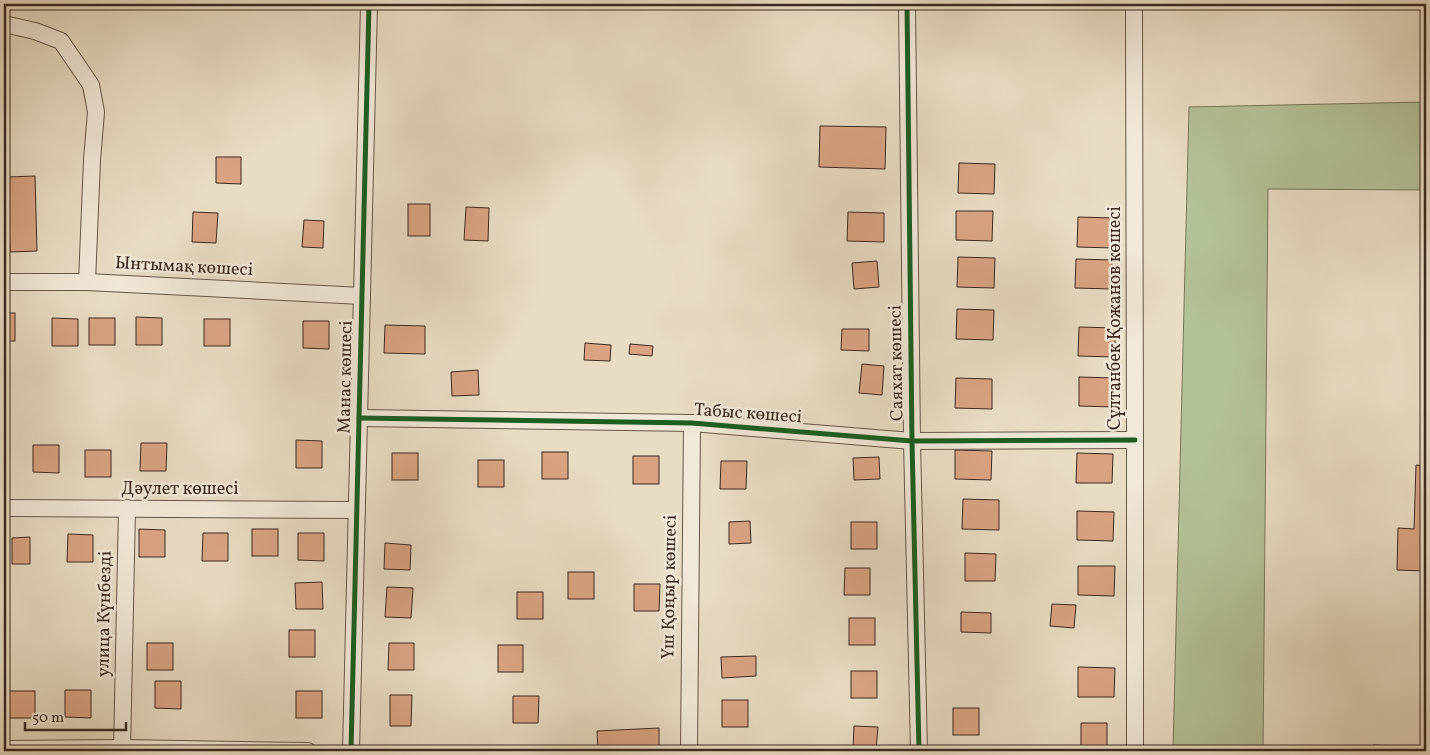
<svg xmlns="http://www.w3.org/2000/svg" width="1430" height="755" font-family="Vollkorn,serif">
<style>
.green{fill:#b3c196;stroke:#78755c}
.building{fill:#d9a382;stroke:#3c2921}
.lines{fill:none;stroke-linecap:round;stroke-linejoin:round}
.street-casing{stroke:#67564a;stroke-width:18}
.street{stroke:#f0e8d8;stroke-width:16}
.cycleway-casing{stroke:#f0e8d8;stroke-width:8}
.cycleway{stroke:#1b5e20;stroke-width:5}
.labels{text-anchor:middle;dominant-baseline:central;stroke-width:5;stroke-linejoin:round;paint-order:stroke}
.street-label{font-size:18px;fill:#3c2921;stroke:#f0e8d8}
</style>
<rect width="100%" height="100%" fill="#e8dcc3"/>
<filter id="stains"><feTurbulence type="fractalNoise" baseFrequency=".004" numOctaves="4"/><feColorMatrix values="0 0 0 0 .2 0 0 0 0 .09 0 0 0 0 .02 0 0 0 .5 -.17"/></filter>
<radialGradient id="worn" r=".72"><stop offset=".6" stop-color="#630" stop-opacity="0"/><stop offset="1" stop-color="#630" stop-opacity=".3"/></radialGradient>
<path class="green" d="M1426 102V190L1268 189 1263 751H1173L1189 107Z"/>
<g class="building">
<path d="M820 126 886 127 885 169 819 167Z"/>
<path d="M216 157H241V184L216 183Z"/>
<path d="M959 163 995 164 994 194 958 193Z"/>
<path d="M35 176 37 251 10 252 8 177Z"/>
<rect x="408" y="204" width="22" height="32"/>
<path d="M466 207 489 208 488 241 464 240Z"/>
<path d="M956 211H993L992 241 956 240Z"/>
<path d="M193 212 218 213 216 243 192 242Z"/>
<path d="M848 212 884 213V242L847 241Z"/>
<path d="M1078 217 1114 218 1113 248 1077 247Z"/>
<path d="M304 220 324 221 323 248 302 247Z"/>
<path d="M958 257 995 258 994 288 957 287Z"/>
<path d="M1076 259 1112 260V289L1075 288Z"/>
<path d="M877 261 879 287 854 289 852 263Z"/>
<path d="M957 309 994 310 993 340 956 339Z"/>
<rect x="4" y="313" width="11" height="28"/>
<path d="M136 317 162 318V345H136Z"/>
<path d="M52 318 78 319V346H52Z"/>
<rect x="89" y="318" width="26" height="27"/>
<rect x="204" y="319" width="26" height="27"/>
<path d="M303 321H329V349L303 348Z"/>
<path d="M385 325 425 326V354L384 353Z"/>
<path d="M1079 327 1115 328V357L1078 356Z"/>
<path d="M842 329H869V351L841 350Z"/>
<path d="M585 343 611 345 610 361 584 360Z"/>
<path d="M630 344 653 346 652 356 629 354Z"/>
<path d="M862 364 884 366 882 395 859 393Z"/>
<path d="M478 370 479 395 452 396 451 372Z"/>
<path d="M1079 377 1116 378 1115 407 1079 406Z"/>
<path d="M956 378 992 379V409L955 408Z"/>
<path d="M296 440 322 441V468H296Z"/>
<path d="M141 443H167L166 471H140Z"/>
<path d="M33 445H59V473L33 472Z"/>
<rect x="85" y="450" width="26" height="27"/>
<path d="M955 450 992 451 991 480 955 479Z"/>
<rect x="542" y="452" width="26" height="27"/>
<rect x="392" y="453" width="26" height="27"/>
<path d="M1077 453 1113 454 1112 483H1076Z"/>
<rect x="633" y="456" width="26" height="28"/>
<path d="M879 457 880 479 854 480 853 458Z"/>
<rect x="478" y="460" width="26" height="27"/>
<path d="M721 461H747L746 489H720Z"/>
<path d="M1416 465 1426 466V571L1397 570 1398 528 1414 529Z"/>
<path d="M963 499 999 500V530L962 529Z"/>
<path d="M1077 511 1114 512 1113 541 1077 540Z"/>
<path d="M750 521 751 543 729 544V522Z"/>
<rect x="851" y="522" width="26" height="27"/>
<path d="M139 529 165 530V557H139Z"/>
<rect x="252" y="529" width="26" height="27"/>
<path d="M203 533H228V561H202Z"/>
<path d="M298 533H324V561L298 560Z"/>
<path d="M68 534 93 535V562H67Z"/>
<path d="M30 537V564H12V538Z"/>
<path d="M385 543 411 545 410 570 384 569Z"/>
<path d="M965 553 996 554 995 581H965Z"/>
<path d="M1078 566H1115L1114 596 1078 595Z"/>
<path d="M845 568H870V595H844Z"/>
<rect x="568" y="572" width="26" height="27"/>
<path d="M322 582 323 609H296L295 583Z"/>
<path d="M634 584H660L659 611H634Z"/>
<path d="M387 587 413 588 411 618 385 617Z"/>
<rect x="517" y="592" width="26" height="27"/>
<path d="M1052 604 1076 605 1074 628 1050 626Z"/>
<path d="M961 612 991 613V633L961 632Z"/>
<rect x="849" y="618" width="26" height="27"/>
<rect x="289" y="630" width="26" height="27"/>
<rect x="147" y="643" width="26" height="27"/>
<path d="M389 643H414V670H388Z"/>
<rect x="498" y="645" width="25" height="27"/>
<path d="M756 656V676L722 678 721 657Z"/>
<path d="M1078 667 1115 668 1114 697H1078Z"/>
<rect x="851" y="671" width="26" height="27"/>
<path d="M155 681H181V709L155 708Z"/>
<path d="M65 690H91V718L65 717Z"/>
<rect x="9" y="691" width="26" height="27"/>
<rect x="296" y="691" width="26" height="27"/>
<path d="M390 695H412L411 726H390Z"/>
<path d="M513 696H539L538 723H513Z"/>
<rect x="722" y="700" width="26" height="27"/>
<rect x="953" y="708" width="26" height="27"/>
<path d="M1081 723H1107V751L1081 750Z"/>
<path d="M854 726 878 727 876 750 853 749Z"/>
<path d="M659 728V751H598L597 731Z"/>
<path d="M1373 745 1410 746V751H1373Z"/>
<rect x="719" y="749" width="26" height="2"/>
</g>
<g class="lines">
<g class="street-casing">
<g id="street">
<path d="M907 4 912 441 919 751"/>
<path d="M1134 4 1135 440V751"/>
<path d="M4 24 35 31 61 41 91 85 96 112 92 160 87 282"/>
<path d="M4 282H87L362 296"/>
<path d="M359 418 692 423 912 441 1135 440"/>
<path d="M4 508 357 510"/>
<path d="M4 749 122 748 308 751"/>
<path d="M122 751 127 508"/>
<path d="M351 751 369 4"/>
<path d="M689 751 692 423"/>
</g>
</g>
<use href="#street" class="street"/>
<g class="cycleway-casing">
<g id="cycleway">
<path d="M907 4 912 441 919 751"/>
<path d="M359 418 692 423 912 441 1135 440"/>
<path d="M351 751 369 4"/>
</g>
</g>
<use href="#cycleway" class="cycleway"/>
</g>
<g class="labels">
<g class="street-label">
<text transform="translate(184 267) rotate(3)">Ынтымақ көшесі</text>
<text transform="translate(1115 318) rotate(-90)">Сұлтанбек Қожанов көшесі</text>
<text transform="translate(897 363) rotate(-91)">Саяхат көшесі</text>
<text transform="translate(346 377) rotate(-89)">Манас көшесі</text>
<text transform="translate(748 414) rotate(4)">Табыс көшесі</text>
<text x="180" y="489">Дәулет көшесі</text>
<text transform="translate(670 587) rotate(-89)">Үш Қоңыр көшесі</text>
<text transform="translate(105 614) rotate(-89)">улица Күнбезді</text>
</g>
</g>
<rect width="1430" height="755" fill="none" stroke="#e8dcc3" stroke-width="20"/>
<rect x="5" y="5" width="1420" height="745" fill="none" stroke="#3c2921" stroke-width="2.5"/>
<rect x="10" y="10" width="1410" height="735" fill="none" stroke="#3c2921"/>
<path d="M25 722v8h101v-8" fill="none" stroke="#3c2921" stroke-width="2.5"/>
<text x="32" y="722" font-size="15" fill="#3c2921" stroke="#f0e8d8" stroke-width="4" paint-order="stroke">50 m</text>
<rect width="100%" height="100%" filter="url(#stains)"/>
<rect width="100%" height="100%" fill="url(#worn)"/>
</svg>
